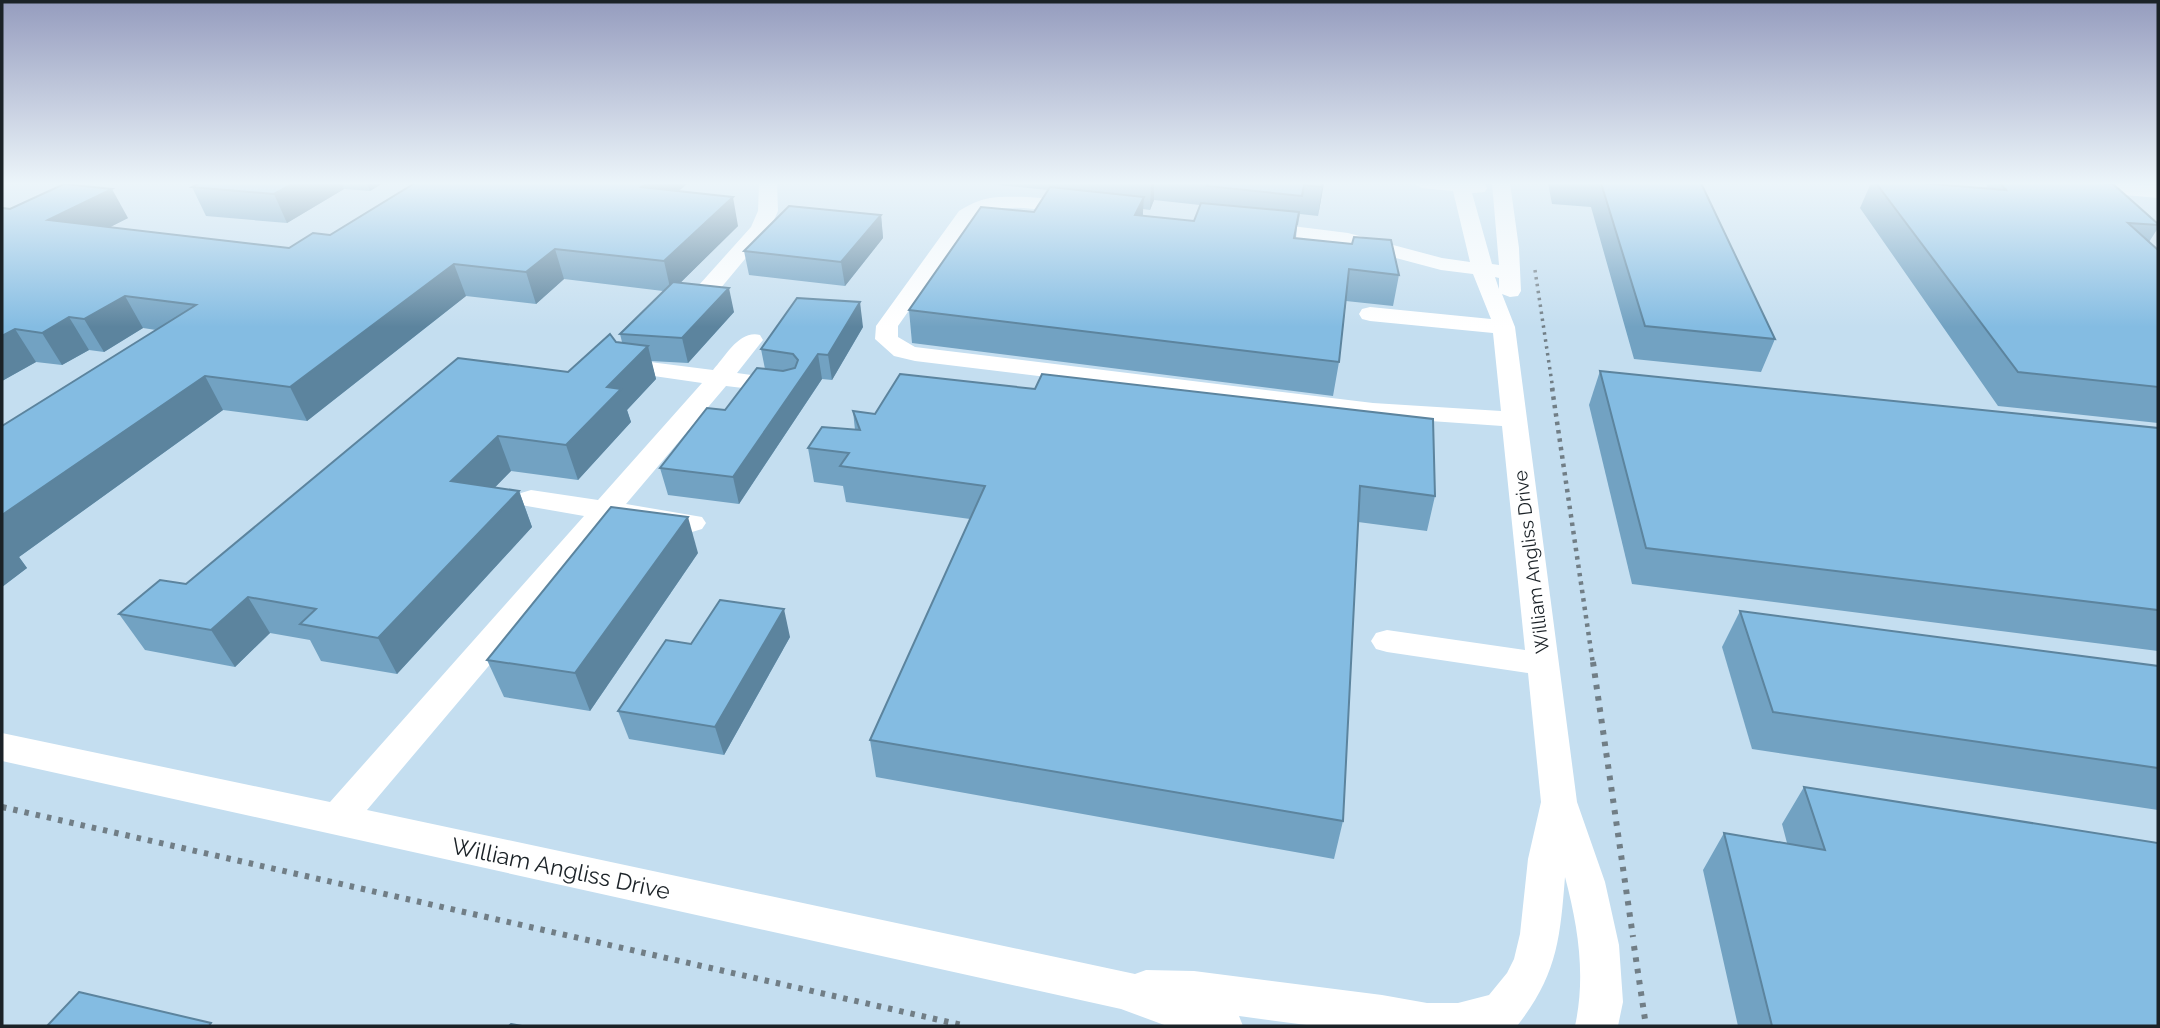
<svg xmlns="http://www.w3.org/2000/svg" width="2160" height="1028" font-family="Raleway,sans-serif">
<style>
.built{fill:#c4def0}
.lines{fill:none;stroke-linecap:round;stroke-linejoin:round}
.path-far2{stroke:#717e86;stroke-width:3.5;stroke-dasharray:2.5 4.5;stroke-linecap:butt}
.path-far1{stroke:#717e86;stroke-width:4.5;stroke-dasharray:3.5 5;stroke-linecap:butt}
.path{stroke:#717e86;stroke-width:6;stroke-dasharray:4.5 7;stroke-linecap:butt}
.minor{fill:#fff;fill-rule:evenodd}
.wall{fill:#72a2c2;fill-rule:evenodd}
.shaded-wall{fill:#5c849e}
.building{fill:#84bce2;stroke:#5c849e;stroke-width:2}
.labels{text-anchor:middle;dominant-baseline:central;stroke-width:5;stroke-linejoin:round;paint-order:stroke}
.street-label{font-size:19px;fill:#1b2227;stroke:#fff}
.near-street-label{font-size:23px;fill:#1b2227;stroke:#fff}
</style>
<rect width="100%" height="100%" fill="#d5e8f5"/>
<path class="built" d="M2 183H2104L2158 187V1026H2Z"/>
<g class="lines">
<path class="path-far2" d="M1535 270 1553 390"/>
<path class="path-far1" d="M1552 388 1593 664"/>
<g class="path">
<path d="M1593 662 1633 937"/>
<path d="M2 807 966 1026"/>
<path d="M1634 946 1646 1026"/>
</g>
<g class="minor">
<path d="M759 183H777L778 211 770 229 715 295H699L696 290 699 285 751 227 758 211Z"/>
<path d="M1413 183 1485 184 1487 188 1485 192 1472 193 1492 264 1499 265 1492 183H1510L1519 248 1521 291 1518 296 1510 297 1502 294 1515 327 1577 802 1605 882 1619 945 1623 1002 1618 1026H1575C1586 976 1578 926 1565 877 1560 940 1557 975 1517 1026H1314L1239 1016 1243 1026H1167L1121 1009 2 761V733L330 802 584 516 521 505 517 499 521 493 531 490 598 500 702 383 626 372 622 367 626 362 634 360 713 370C726 356 739 330 760 335L763 340 737 373 793 381 796 386 793 391 784 393 726 386 626 504 702 517 706 523 702 529 692 532 612 520 367 810 1135 974 1146 970 1194 971 1382 995 1427 1003H1458L1489 995 1507 973 1514 959 1520 934 1528 859 1541 802 1528 673 1387 652 1376 649 1371 641 1376 633 1387 630 1525 650 1502 426 1373 417 915 361 894 356 875 339 876 326 959 211C969 205 978 200 990 198 1007 195 1076 197 1087 210L1077 216C1043 211 1004 199 973 219L898 326V337L915 347 1373 403 1501 411 1493 333 1370 321 1362 319 1359 314 1362 309 1370 307 1491 319 1473 274 1441 270 1347 245 1260 234 1250 228 1260 222 1348 233 1442 258 1470 262 1453 191 1422 188ZM1495 277 1499 278V289Z"/>
<path d="M2037 183H2115L2158 186V198L2046 188Z"/>
</g>
</g>
<g class="wall">
<path d="M185 183H383L370 191 344 189 287 223 206 216 192 187 198 184Z"/>
<path d="M415 183H688L678 191 738 226 681 282 734 312 688 363 651 361 656 379 627 410 631 422 578 480 511 471 494 488 519 491 532 527 397 674 321 661 310 640 270 633 235 667 145 650 119 614 186 584 568 372 616 342H622L620 334 663 291 564 279 536 304 466 296 307 421 223 410 19 557 27 568 2 587V426L156 330 143 328 104 352 89 350 62 365 36 362 2 381V208L128 218 110 227 289 248 330 235Z"/>
<path d="M999 183H1324L1318 216 1300 214 1298 225H1297L1296 238 1399 275 1393 306 1346 301 1339 362 1333 396 912 343 909 310 1034 212 1048 190 999 185ZM1154 200 1200 205 1194 221 1143 216V209L1150 210Z"/>
<path d="M1548 183H1701L1775 339 1761 372 1634 359 1591 207 1552 204Z"/>
<path d="M1871 183H1920L1986 188 1988 183H2097L2158 224V228L2149 242 2158 250V423L1998 406 1860 208Z"/>
<path d="M881 215 883 238 845 286 749 275 744 251Z"/>
<path d="M863 327 832 380 822 379 739 504 668 495 660 468 725 410 765 369 761 349Z"/>
<path d="M1600 371 2158 428V651L1632 584 1589 405Z"/>
<path d="M853 411 1435 496 1427 531 1358 522 1343 821 1334 859 876 777 870 740 970 519 846 502 843 486 814 482 808 448 855 430Z"/>
<path d="M698 553 590 711 504 697 487 660Z"/>
<path d="M1740 611 2158 666V810L1752 749 1722 647Z"/>
<path d="M790 637 724 755 629 739 618 711 691 644Z"/>
<path d="M1804 787 2158 1026H1738L1703 870 1724 833 1787 843 1782 824Z"/>
</g>
<g class="shaded-wall">
<path d="M294 183H342L344 189 287 223 274 194Z"/>
<path d="M367 183H383L370 191Z"/>
<path d="M647 183H688L648 217 641 187Z"/>
<path d="M1151 183H1154V200L1150 210Z"/>
<path d="M1322 183H1324L1318 216 1322 187Z"/>
<path d="M112 189 128 218 65 250 48 220Z"/>
<path d="M733 197 738 226 671 292 664 261Z"/>
<path d="M1144 197 1142 226 1135 215Z"/>
<path d="M881 215 883 238 845 286 841 262Z"/>
<path d="M555 249 564 279 536 304 526 272Z"/>
<path d="M454 264 466 296 307 421 290 387Z"/>
<path d="M729 288 734 312 688 363 682 338Z"/>
<path d="M125 296 143 328 104 352 84 319Z"/>
<path d="M860 302 863 327 832 380 828 355Z"/>
<path d="M69 317 89 350 62 365 42 333Z"/>
<path d="M15 329 36 362 2 381V336Z"/>
<path d="M648 346 656 379 627 410 631 422 578 480 566 445 607 387Z"/>
<path d="M818 354 822 379 739 504 733 477Z"/>
<path d="M205 376 223 410 19 557 27 568 2 587V515Z"/>
<path d="M498 436 511 471 466 517 451 481Z"/>
<path d="M519 491 532 527 397 674 378 638Z"/>
<path d="M688 517 698 553 590 711 575 673Z"/>
<path d="M248 597 270 633 235 667 211 630Z"/>
<path d="M784 609 790 637 724 755 715 727Z"/>
</g>
<g class="building">
<path d="M200 183H294L274 194 192 187Z"/>
<path d="M415 183H647L641 187 733 197 664 261 555 249 526 272 454 264 290 387 205 376 2 515V426L196 305 125 296 84 319 69 317 42 333 15 329 2 336V208L10 209 64 184 112 189 48 220 289 248 313 233 330 235Z"/>
<path d="M1208 183H1322V187L1304 185 1302 196 1207 186Z"/>
<path d="M1601 183H1701L1775 339 1645 326Z"/>
<path d="M1876 183H1920L2006 190 2000 183H2097L2113 184 2158 224V225L2128 223 2158 250V387L2018 372Z"/>
<path d="M1050 187 1144 197 1135 215 1194 221 1201 203 1299 212 1294 238 1352 244 1354 237 1391 240 1399 275 1349 269 1339 362 909 310 981 207 1034 212Z"/>
<path d="M789 206 881 215 841 262 744 251Z"/>
<path d="M673 282 729 288 682 338 620 334Z"/>
<path d="M797 298 860 302 828 355 818 354 733 477 660 468 707 408 725 410 757 368 783 371 795 368 798 360 793 354 761 349Z"/>
<path d="M610 334 616 342 648 346 607 387 621 389 566 445 498 436 451 481 519 491 378 638 300 624 316 609 248 597 211 630 119 614 160 580 186 584 458 358 568 372Z"/>
<path d="M1600 371 2158 428V610L1646 548Z"/>
<path d="M900 374 1035 389 1042 374 1433 419 1435 496 1360 486 1343 821 870 740 985 486 840 466 849 453 808 448 822 427 860 430 853 411 875 414Z"/>
<path d="M611 507 688 517 575 673 487 660Z"/>
<path d="M720 600 784 609 715 727 618 711 666 640 691 644Z"/>
<path d="M1740 611 2158 666V768L1773 712Z"/>
<path d="M1804 787 2158 843V1026H1772L1724 833 1825 850Z"/>
<path d="M79 992 211 1023 209 1026H47Z"/>
<path d="M511 1024 522 1026H509Z"/>
</g>
<linearGradient id="sky" x2="0" y2="1"><stop stop-color="#959cbe"/><stop offset="0.56" stop-color="#ecf5fa"/><stop offset="1" stop-color="#ecf5fa" stop-opacity="0"/></linearGradient>
<rect width="2160" height="327" fill="url(#sky)"/>
<g class="labels">
<g class="street-label">
<text transform="translate(1531 562) rotate(-97)">William Angliss Drive</text>
</g>
<g class="near-street-label">
<text transform="translate(561 868) rotate(12)">William Angliss Drive</text>
</g>
</g>
<rect width="2160" height="1028" fill="none" stroke="#1b2227" stroke-width="7"/>
</svg>
